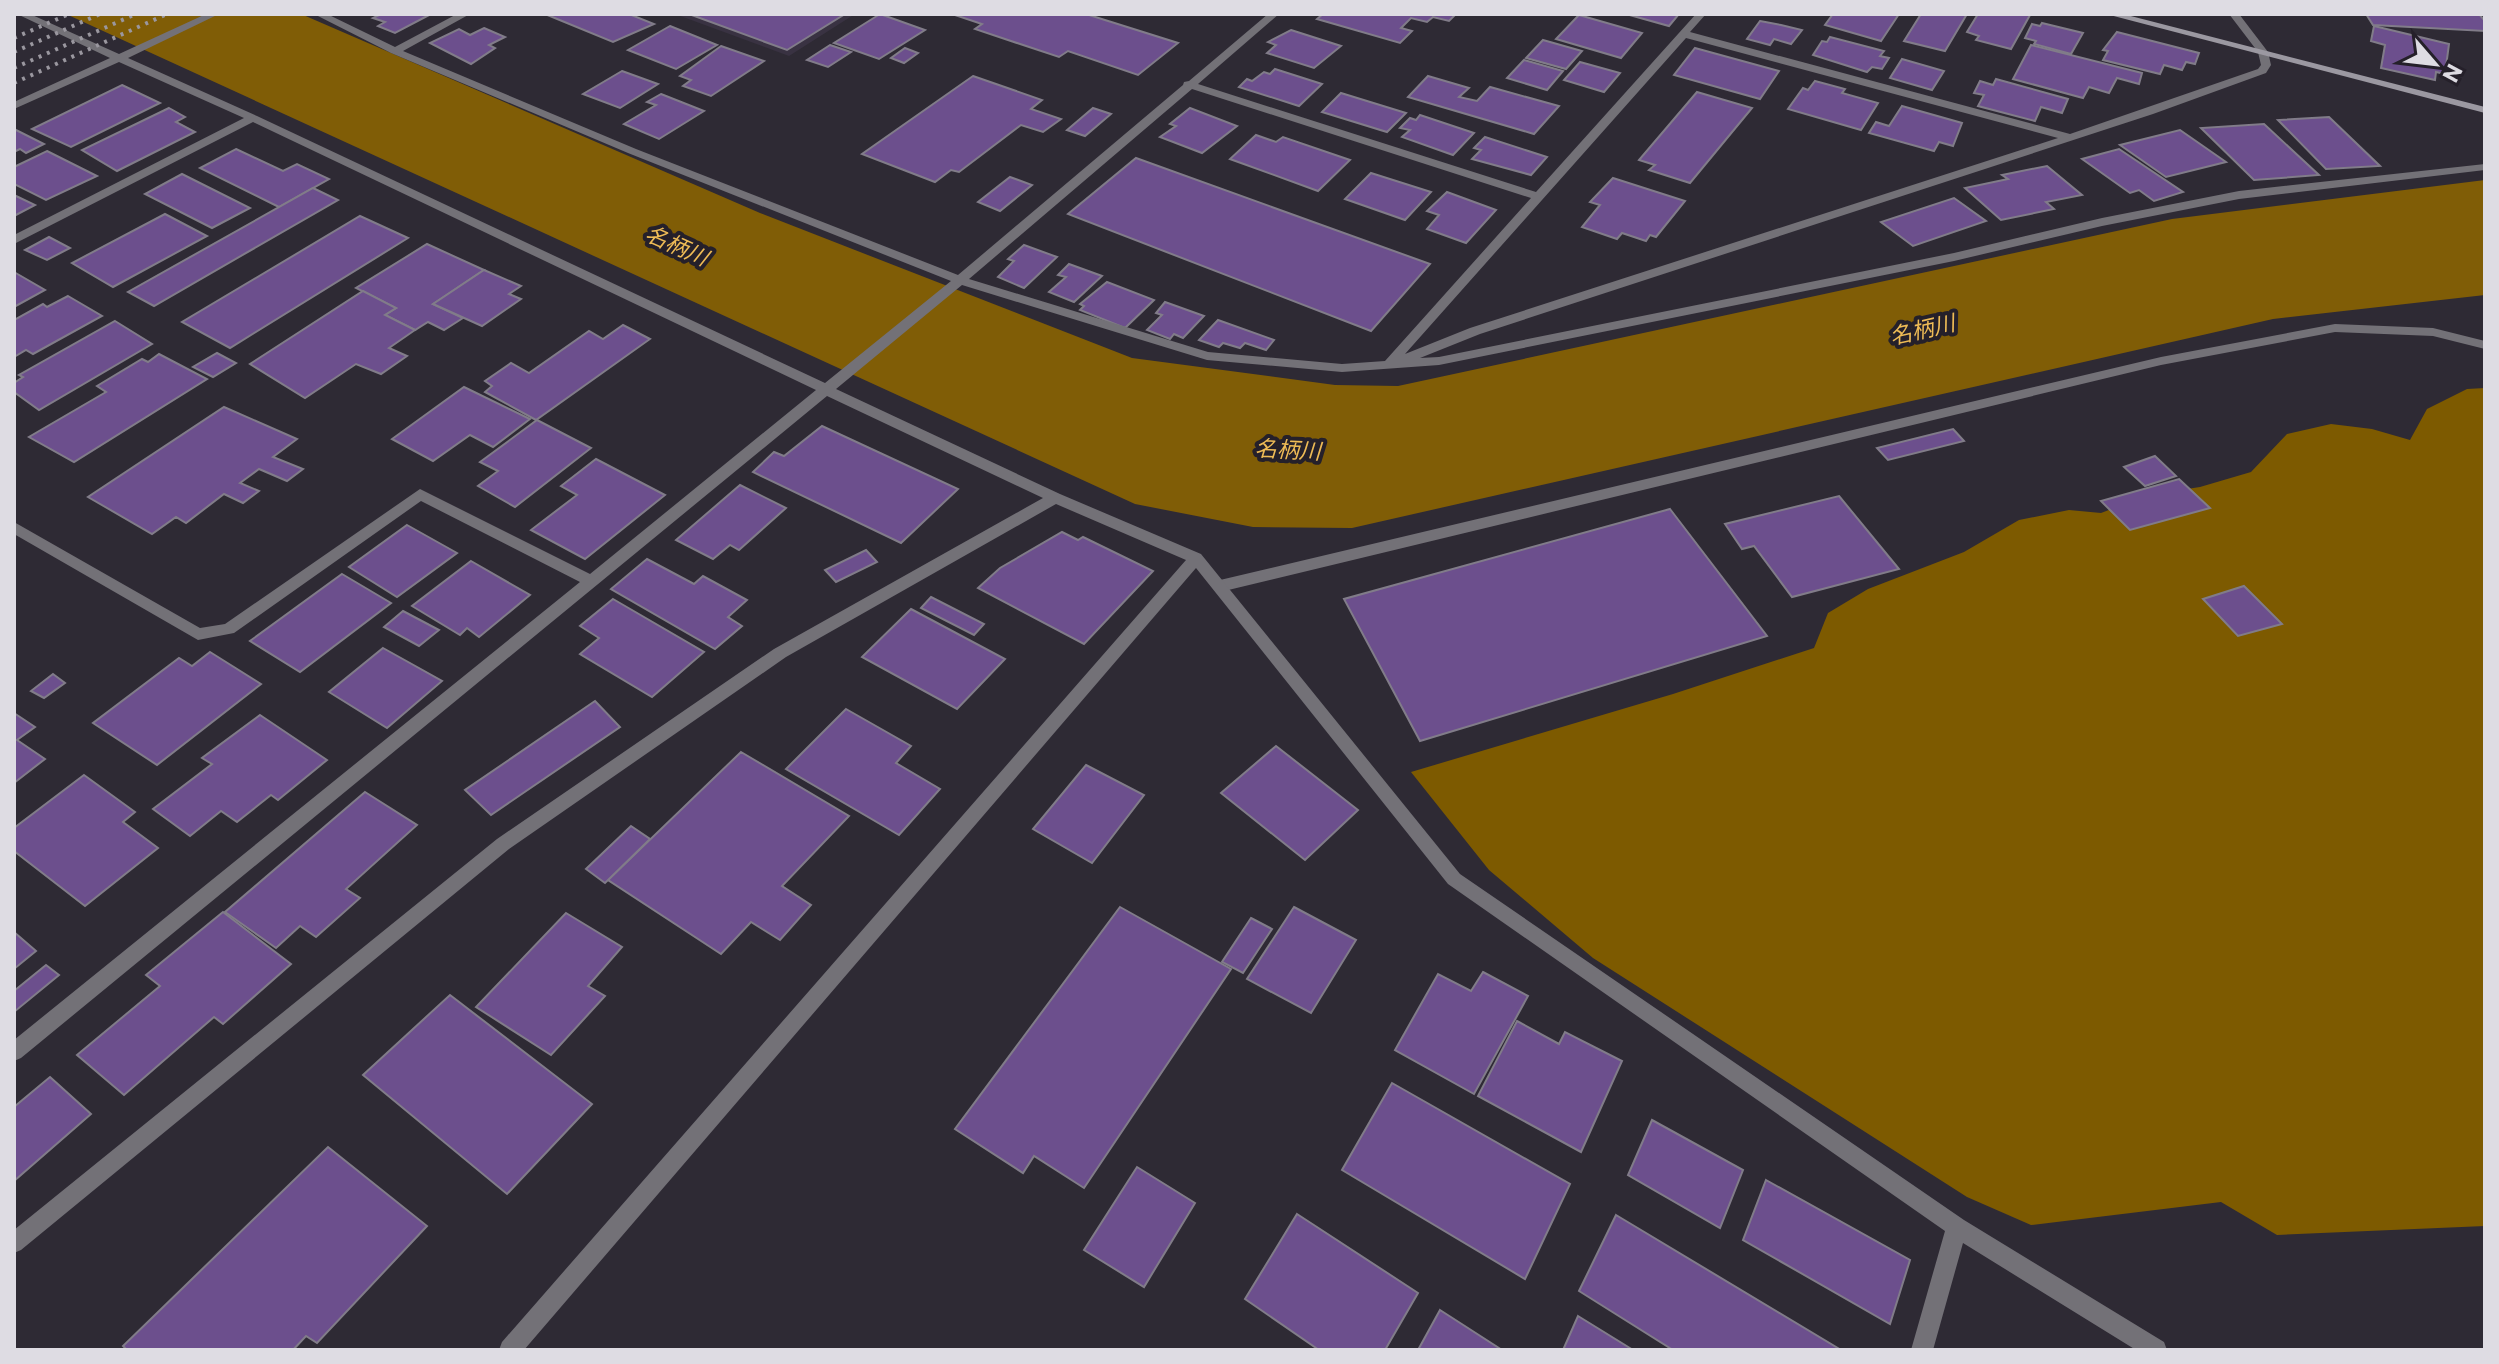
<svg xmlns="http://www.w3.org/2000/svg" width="2499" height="1364" font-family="Commissioner,'Noto Sans JP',sans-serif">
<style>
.built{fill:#393242}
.forest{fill:#7d5a00}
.water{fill:#805d06}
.building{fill:#6c4f8d;stroke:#817c89;stroke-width:2}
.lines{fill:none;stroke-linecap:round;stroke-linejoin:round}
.lane{fill:#737177;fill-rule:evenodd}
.street{fill:#737177;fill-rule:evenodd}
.secondary{fill:#9b98a1;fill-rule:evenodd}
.rail{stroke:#9a979f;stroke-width:4;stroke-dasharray:3 6;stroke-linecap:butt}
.labels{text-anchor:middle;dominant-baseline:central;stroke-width:8;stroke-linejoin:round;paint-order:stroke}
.far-water-label{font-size:22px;font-style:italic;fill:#eebb56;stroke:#25202a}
</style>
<rect width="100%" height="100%" fill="#2e2a34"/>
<path class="built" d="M675 14H855L789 56Z"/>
<path class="forest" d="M2485 388V1226L2277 1235 2221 1202 2031 1225 1967 1197 1593 958 1489 870 1411 772 1673 694 1814 648 1828 613 1868 589 1964 552 2019 520 2069 510 2101 513 2148 495 2200 487 2251 472 2287 434 2331 424 2372 429 2410 440 2427 409 2467 389Z"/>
<path class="water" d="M66 14H301L760 213 1132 358 1335 385 1398 386 2172 219 2485 180V295L2273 319 1352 528 1253 527 1135 504Z"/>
<g class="building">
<path d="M381 14H431L395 33 378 26 385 22 373 18Z"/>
<path d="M545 14H629L654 24 613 42Z"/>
<path d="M689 14H845L787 50Z"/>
<path d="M880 14 925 30 879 59 834 43Z"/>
<path d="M952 14H1086L1178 43 1138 75 1068 51 1059 57 975 29 982 24Z"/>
<path d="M1323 14H1456L1449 21 1433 17 1427 22 1411 18 1401 28 1412 31 1400 43 1317 19Z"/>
<path d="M1626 14H1679L1669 26Z"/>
<path d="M1833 14H1899L1881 41 1825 25Z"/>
<path d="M1921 14H1967L1945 51 1904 41Z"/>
<path d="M1978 14H2027L2030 15 2011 49 1976 40 1979 36 1967 32Z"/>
<path d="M2366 14H2479L2485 21V31L2373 25Z"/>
<path d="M1579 15 1642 33 1621 58 1556 39Z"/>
<path d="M1760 21 1781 25 1802 30 1791 44 1774 39 1770 45 1747 39Z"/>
<path d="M2042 23 2083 33 2071 54 2034 44 2036 41 2025 38 2032 24 2040 26Z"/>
<path d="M670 26 717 45 676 69 628 50Z"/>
<path d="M2374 26 2449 44 2445 74 2436 72 2435 80 2381 68 2385 45 2371 41Z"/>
<path d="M484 28 505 37 489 45 495 48 471 64 430 43 459 29 470 35Z"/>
<path d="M1291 30 1341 46 1314 68 1267 53 1276 45 1268 42Z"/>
<path d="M2117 32 2199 53 2195 64 2186 62 2182 70 2164 65 2160 74 2103 60 2108 51 2103 50Z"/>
<path d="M1830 37 1884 51 1880 56 1889 58 1882 69 1872 67 1867 72 1813 55 1822 41 1827 42Z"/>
<path d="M1543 40 1582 51 1566 69 1526 58Z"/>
<path d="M830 45 851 52 828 67 807 60Z"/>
<path d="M2031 45 2142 73 2139 84 2117 78 2109 93 2089 87 2083 98 2013 79Z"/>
<path d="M721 46 764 61 711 96 683 86 691 80 680 76Z"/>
<path d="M905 48 918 53 904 63 891 58Z"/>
<path d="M1695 48 1779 71 1760 99 1674 75Z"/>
<path d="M1902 59 1944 71 1932 90 1890 78Z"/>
<path d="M1524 60 1563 71 1547 90 1507 78Z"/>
<path d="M1580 62 1620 73 1604 92 1564 80Z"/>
<path d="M1275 69 1322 84 1299 106 1239 87 1247 79 1252 81 1264 72 1270 74Z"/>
<path d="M622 71 658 84 620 108 583 94Z"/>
<path d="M973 76 1042 100 1031 109 1061 119 1043 132 1021 125 959 172 951 170 935 182 862 154Z"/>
<path d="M1428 76 1469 88 1459 97 1477 101 1490 87 1559 106 1534 134 1408 97Z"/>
<path d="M1996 79 2068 99 2062 113 2041 107 2035 121 1978 106 1984 95 1974 93 1980 81 1993 85Z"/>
<path d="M1815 81 1845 89 1842 93 1878 103 1861 130 1788 109 1803 88 1808 90Z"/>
<path d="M122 85 160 103 71 147 32 129Z"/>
<path d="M1697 92 1752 108 1690 183 1649 170 1655 165 1639 160Z"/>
<path d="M1341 93 1406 113 1387 132 1322 112Z"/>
<path d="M661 94 704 111 659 139 624 124 656 105 647 102Z"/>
<path d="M1902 106 1962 123 1953 146 1939 142 1934 151 1869 133 1876 122 1889 126Z"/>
<path d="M169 108 185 117 176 122 195 132 117 171 82 150Z"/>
<path d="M1093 108 1111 114 1085 136 1067 130Z"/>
<path d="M1190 108 1237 126 1202 153 1160 137 1176 126 1170 124Z"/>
<path d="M1420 115 1474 133 1453 155 1402 137 1410 130 1400 128 1410 118 1416 120Z"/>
<path d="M2329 117 2380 166 2326 169 2278 120Z"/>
<path d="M2264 124 2319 175 2254 180 2201 128Z"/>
<path d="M14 129 44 144 26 153 20 149 14 152Z"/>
<path d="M2180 130 2226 162 2166 177 2120 145Z"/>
<path d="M1256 135 1276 142 1283 137 1350 160 1318 191 1230 159Z"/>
<path d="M1485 137 1547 157 1531 175 1472 159 1481 150 1474 148Z"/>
<path d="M236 149 283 171 297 164 329 179 279 207 200 168Z"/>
<path d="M2119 149 2183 192 2154 201 2139 190 2130 193 2082 159Z"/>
<path d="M47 151 97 176 46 200 14 184V167Z"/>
<path d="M1136 158 1430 264 1371 331 1068 214Z"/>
<path d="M2047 166 2082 195 2046 202 2054 209 2001 220 1965 188 2008 179 2002 175Z"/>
<path d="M1371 173 1431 192 1405 220 1345 199Z"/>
<path d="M182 174 250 208 212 228 145 194Z"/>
<path d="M1010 177 1032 185 1000 211 978 202Z"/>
<path d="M1613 178 1685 201 1656 237 1650 235 1646 241 1622 233 1617 239 1582 227 1600 205 1590 202Z"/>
<path d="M313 188 338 200 154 306 128 292Z"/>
<path d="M1447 192 1496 210 1466 243 1427 229 1439 215 1427 211Z"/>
<path d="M14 195 35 205 14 216Z"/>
<path d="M1954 198 1986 221 1913 246 1881 222Z"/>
<path d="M165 214 207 236 113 287 72 263Z"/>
<path d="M360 216 408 238 230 348 182 322Z"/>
<path d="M49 237 70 248 47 260 25 250Z"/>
<path d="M427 244 484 270 433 304 463 318 444 330 428 322 415 330 385 315 396 308 356 288Z"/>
<path d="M1024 245 1057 257 1024 288 998 277 1014 261 1008 259Z"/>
<path d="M1069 264 1102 276 1074 302 1049 292 1066 277 1058 275Z"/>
<path d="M484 270 521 286 509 294 521 299 482 326 433 304Z"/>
<path d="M14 272 45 290 14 307Z"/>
<path d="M1107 282 1154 300 1125 328 1080 310 1084 306 1080 304Z"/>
<path d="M363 291 396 308 385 315 415 330 389 348 407 356 381 374 356 364 305 398 250 364Z"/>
<path d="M68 296 102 316 33 354 26 350 14 357V320L43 304 47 307Z"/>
<path d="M1165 302 1204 316 1183 338 1174 334 1170 339 1147 330 1162 315 1156 313Z"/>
<path d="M1218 320 1274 340 1266 350 1245 343 1240 348 1223 343 1219 347 1199 340Z"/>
<path d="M115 321 152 344 39 410 14 392V383L23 377 19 375Z"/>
<path d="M623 325 650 339 536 420 485 392 492 386 485 381 511 363 529 373 589 331 603 339Z"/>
<path d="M217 353 236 363 213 377 193 367Z"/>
<path d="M159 354 207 379 74 462 29 437 106 392 97 386 142 359 148 362Z"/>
<path d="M464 387 530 419 493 447 470 435 433 461 392 439Z"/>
<path d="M224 407 297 439 273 457 303 469 287 481 259 469 240 483 259 491 243 503 224 494 186 523 176 517 152 534 88 497Z"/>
<path d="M537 420 591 448 515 507 478 486 498 471 480 462Z"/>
<path d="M822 426 958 489 901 543 753 472 774 452 784 456Z"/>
<path d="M1953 429 1964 441 1888 460 1877 448Z"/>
<path d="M2155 456 2176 476 2145 486 2124 467Z"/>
<path d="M596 459 665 495 585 559 531 530 577 495 561 486Z"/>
<path d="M2179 479 2210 508 2130 530 2101 501Z"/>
<path d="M740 485 786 508 739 550 730 545 713 559 676 540Z"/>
<path d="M1839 496 1899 569 1792 597 1754 546 1742 549 1725 524Z"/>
<path d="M1670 509 1767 636 1420 741 1344 599Z"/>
<path d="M407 525 457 553 397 597 349 567Z"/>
<path d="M1062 532 1078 540 1083 537 1153 571 1084 644 978 588 1000 568Z"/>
<path d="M866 550 877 562 836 582 825 570Z"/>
<path d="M647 559 694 584 703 576 747 600 728 617 742 626 715 649 611 589Z"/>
<path d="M471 561 530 595 479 637 467 628 460 635 412 606Z"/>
<path d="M342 574 391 603 300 672 250 641Z"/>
<path d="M2244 586 2282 624 2238 636 2203 599Z"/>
<path d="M931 597 984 624 974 635 921 608Z"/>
<path d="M613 599 704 652 652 697 580 654 599 638 580 626Z"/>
<path d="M911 609 1005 659 957 709 862 657Z"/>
<path d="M403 611 439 630 419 646 384 627Z"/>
<path d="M383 648 442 681 387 728 329 692Z"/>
<path d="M210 652 261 684 157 765 93 723 179 658 192 666Z"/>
<path d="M53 674 65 683 44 698 31 691Z"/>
<path d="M595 701 620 727 491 815 465 790Z"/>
<path d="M846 709 911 746 896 763 940 789 899 835 786 769Z"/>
<path d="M14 713 35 727 17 740 45 759 14 783Z"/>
<path d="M260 715 327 760 278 800 271 795 237 822 221 811 190 836 153 809 212 764 202 758Z"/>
<path d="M1276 746 1358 810 1305 860 1221 793Z"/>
<path d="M741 752 849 816 782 886 811 905 780 940 751 922 721 954 608 880Z"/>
<path d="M1086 765 1144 795 1092 863 1033 829Z"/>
<path d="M84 775 135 812 123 822 158 848 85 906 14 851V828Z"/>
<path d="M365 792 417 825 346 889 360 898 316 937 300 926 276 948 225 912Z"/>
<path d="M631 826 650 839 605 883 586 869Z"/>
<path d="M1120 907 1231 969 1084 1188 1034 1156 1023 1173 955 1129Z"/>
<path d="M1294 907 1356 940 1311 1013 1247 979Z"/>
<path d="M223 912 291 964 223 1024 214 1017 124 1095 77 1055 160 986 146 975Z"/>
<path d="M566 913 622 947 588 986 605 996 551 1055 476 1007Z"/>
<path d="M1251 918 1272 929 1243 973 1222 962Z"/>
<path d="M14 932 36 951 14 969Z"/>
<path d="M46 965 59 975 14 1012V991Z"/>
<path d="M1483 972 1528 996 1474 1094 1395 1050 1438 974 1471 991Z"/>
<path d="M450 995 592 1104 507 1194 363 1075Z"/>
<path d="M1517 1021 1559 1044 1565 1032 1622 1061 1581 1152 1478 1096Z"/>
<path d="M50 1077 91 1114 14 1181V1107Z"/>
<path d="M1392 1083 1570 1184 1525 1279 1342 1170Z"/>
<path d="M1652 1120 1743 1170 1720 1228 1628 1175Z"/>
<path d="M328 1147 427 1226 317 1343 306 1336 293 1350H127L123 1346Z"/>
<path d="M1137 1167 1195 1203 1144 1287 1084 1250Z"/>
<path d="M1766 1180 1910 1260 1890 1324 1743 1240Z"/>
<path d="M1297 1214 1418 1293 1385 1350H1319L1245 1299Z"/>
<path d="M1616 1215 1841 1350H1673L1579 1291Z"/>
<path d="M1440 1310 1502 1350H1418Z"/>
<path d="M1578 1316 1633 1350H1563Z"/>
</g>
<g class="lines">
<path class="lane" d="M2335 324 2433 328 2485 341V349L2433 336 2335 332 2161 365 1220 592 1212 586 1220 580 2161 357Z"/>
<path class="street" d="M17 14H30L119 54 206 14H219L128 58 257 116 825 383 951 281 628 153 391 53 314 14H327L395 47 457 14H470L403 51 636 149 958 275 1183 85 1184 82 1189 81 1268 14H1279L1198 84 1536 192 1696 14H1706L1690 32 2070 134 2258 69 2261 65 2258 52 2229 14H2239L2268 52 2271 65 2266 73 2153 114 1480 334 1420 358 1439 357 1954 253 2102 218 2239 191 2485 164V170L2239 199 2102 226 1954 261 1439 365 1342 372 1207 360 962 285 836 389 1060 494 1201 554 1460 874 1964 1220 2164 1342 2167 1350H2136L1963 1243 1933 1350H1911L1945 1231 1448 884 1196 568 524 1350H499L502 1342 1186 560 1056 504 786 657 509 849 21 1250 14 1253V1230L497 839 774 649 1043 498 827 396 21 1058 14 1061V1040L580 582 421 501 234 633 198 640 14 534V522L200 628 225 624 420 489 590 574 816 390 253 122 14 244V235L244 118 119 62 14 109V102L110 58ZM1686 38 2058 138 1470 328 1405 354ZM1192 89 1531 198 1385 361 1342 364 1208 352 969 279Z"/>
<path class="secondary" d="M2106 14H2123L2485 107V113Z"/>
<g class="rail">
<path d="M14 38 69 14"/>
<path d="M14 52 100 14"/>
<path d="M14 68 136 14"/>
<path d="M14 83 167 14"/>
</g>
</g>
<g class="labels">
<g class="far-water-label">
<text transform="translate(677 245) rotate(24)">名柄川</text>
<text transform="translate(1922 329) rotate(-13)">名柄川</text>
<text transform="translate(1288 449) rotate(3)">名柄川</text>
</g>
</g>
<rect width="2499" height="1364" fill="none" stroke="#dedce3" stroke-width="32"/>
<g transform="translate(2435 64) rotate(118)" stroke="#25202a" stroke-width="6" paint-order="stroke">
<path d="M0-6L14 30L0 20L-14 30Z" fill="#dedce3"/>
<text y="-12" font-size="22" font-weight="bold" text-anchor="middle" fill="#dedce3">N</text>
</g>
</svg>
